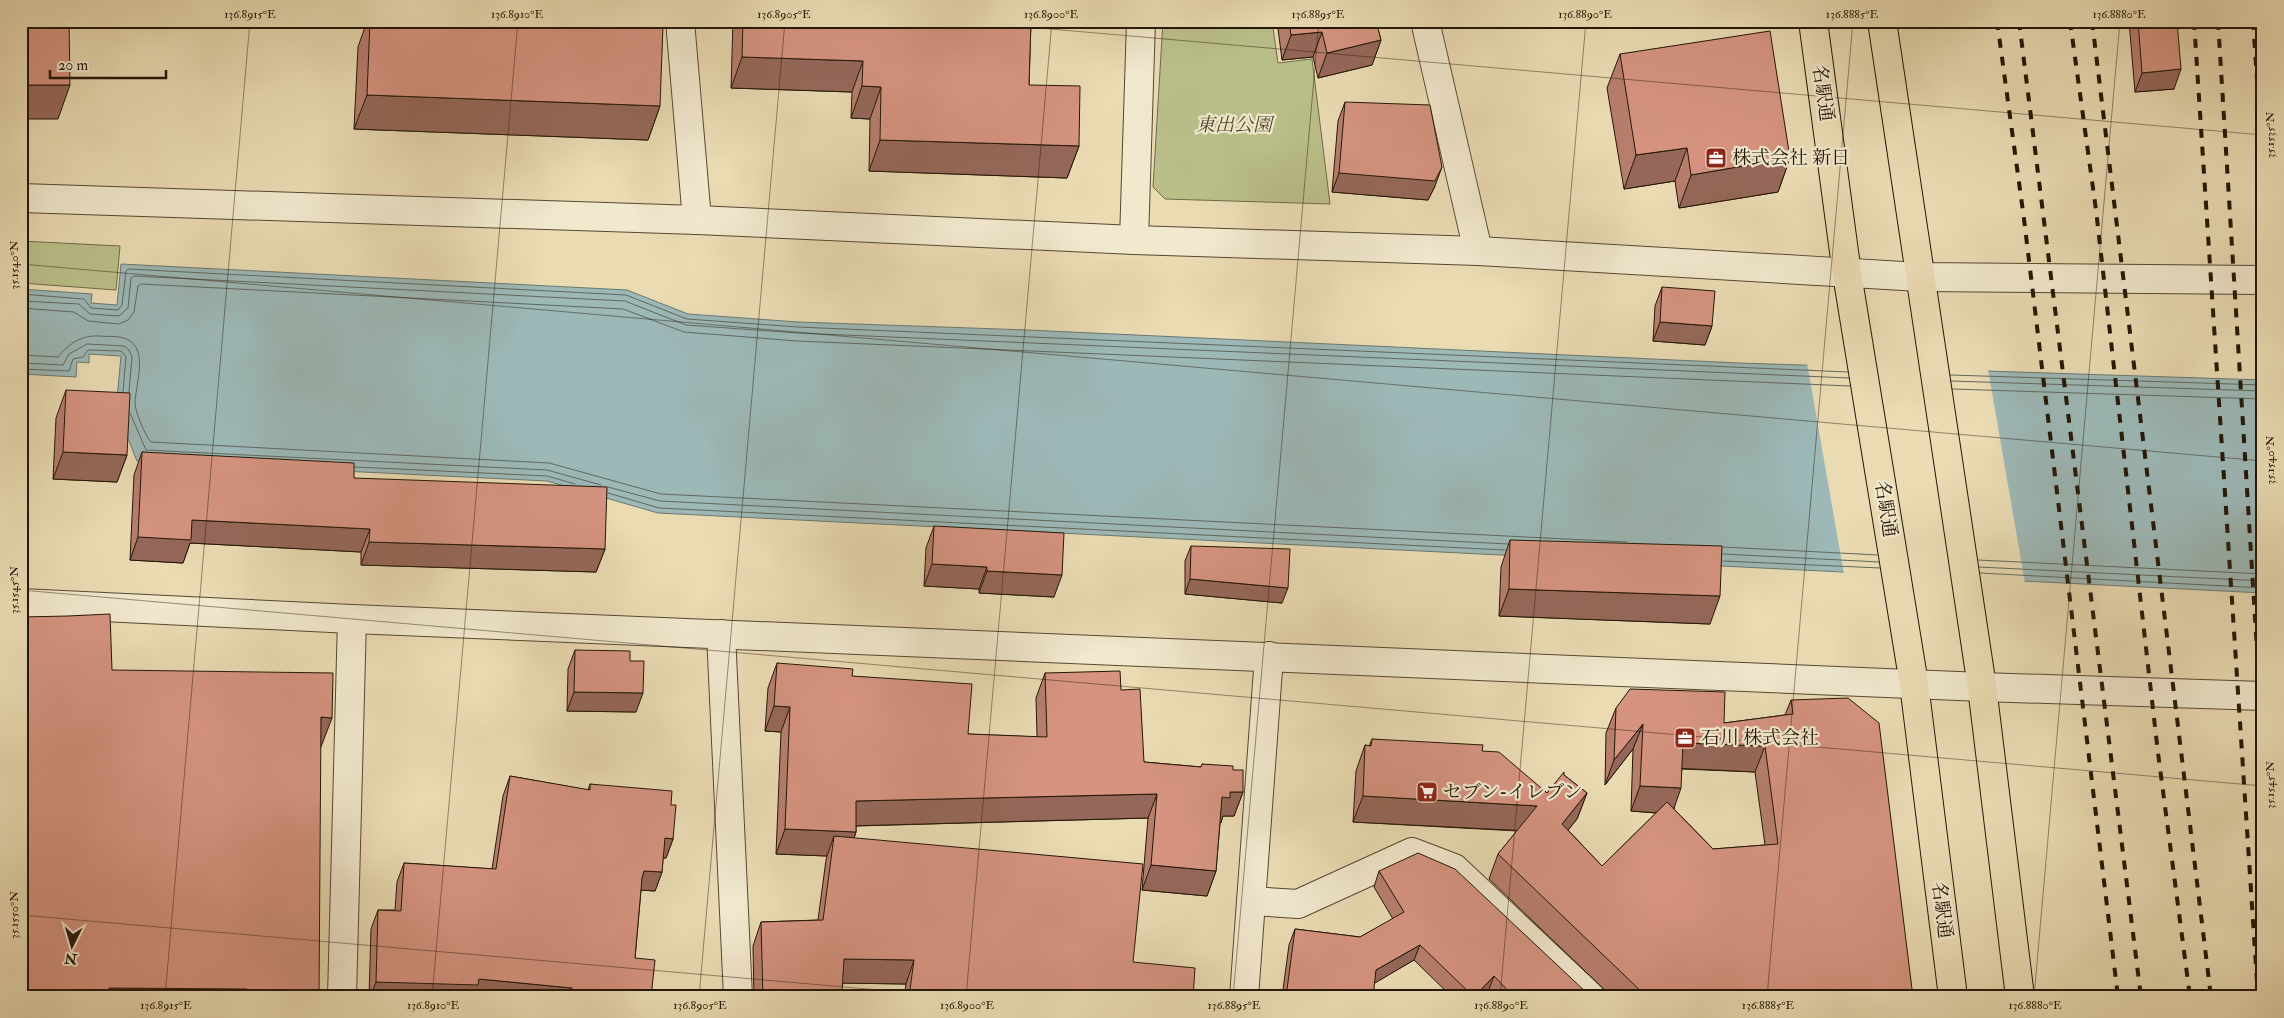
<svg xmlns="http://www.w3.org/2000/svg" width="2284" height="1018" font-family="'IM FELL Double Pica','Noto Serif JP',serif">
<style>
.green{fill:#babf8a;stroke:#6e6b48}
.water{fill:#9cb8b7;stroke:#6c7870}
.pier{fill:#eadbb3}
.lines{fill:none;stroke-linecap:round;stroke-linejoin:round}
.shore{stroke:#60685e;stroke-width:1}
.minor-casing{stroke:#554831;stroke-width:30}
.tertiary-casing{stroke:#554831;stroke-width:30}
.primary-casing{stroke:#231706;stroke-width:30}
.minor{stroke:#f1e8ce;stroke-width:28}
.tertiary{stroke:#f1e8ce;stroke-width:28}
.primary{stroke:#eadbb3;stroke-width:28}
.rail{stroke:#231706;stroke-width:4;stroke-dasharray:9 9;stroke-linecap:butt}
.wall{fill:#b77e6e;stroke:#231706;fill-rule:evenodd}
.shaded-wall{fill:#95675a;stroke:#231706}
.building{fill:#d59380;stroke:#231706}
.ticks{fill:none;stroke:#231706;stroke-width:1;stroke-opacity:0.45}
.labels{text-anchor:middle;dominant-baseline:central;stroke-width:4.5;stroke-linejoin:round;paint-order:stroke}
.street-label{font-size:19px;fill:#231706;stroke:#f1e8ce}
.park-label{font-size:19px;font-style:italic;fill:#50492e;stroke:#f1e8ce}
.poi-label{font-size:19px;fill:#231706;stroke:#f1e8ce;text-anchor:start}
.neatline{fill:none;stroke:#231706;stroke-width:2}
.ticks-label{font-size:12px;text-anchor:middle;fill:#231706}
</style>
<rect width="100%" height="100%" fill="#eadbb3"/>
<filter id="stains"><feTurbulence type="fractalNoise" baseFrequency=".004" numOctaves="4"/><feColorMatrix values="0 0 0 0 .2 0 0 0 0 .09 0 0 0 0 .02 0 0 0 .5 -.17"/></filter>
<radialGradient id="worn" r=".72"><stop offset=".6" stop-color="#630" stop-opacity="0"/><stop offset="1" stop-color="#630" stop-opacity=".3"/></radialGradient>
<g class="green">
<path d="M1163 21H1272L1278 63 1312 59 1330 204 1165 199 1153 187Z"/>
<path d="M21 241 120 246 116 290 21 283Z"/>
</g>
<path class="water" d="M121 264 627 290 688 314 798 322 1028 330 1739 363 2263 380V593L658 513 547 481 137 461 116 409 121 356 89 354V363L77 362 76 377 21 374V289L92 294 91 303 117 305Z"/>
<path class="pier" d="M1807 363 1988 369 2025 583 1844 574Z"/>
<g class="lines">
<g class="shore">
<path d="M21 294 84 299 91 308 118 310 122 305 126 271 128 269 626 295 687 319 798 327 1848 372"/>
<path d="M21 301 79 304 90 314 119 316 128 308 131 278 134 276 625 301 686 325 798 333 1849 378"/>
<path d="M21 308 74 312 88 321 119 324 128 320 134 312 138 286 141 284 623 309 684 332 797 341 1850 386"/>
<path d="M21 355 58 357C69 343 82 335 100 336 109 337 122 335 130 341 148 353 135 386 135 404 136 414 145 435 151 442L549 463 661 494 1627 542"/>
<path d="M21 363 63 365 69 354 87 344 124 346 129 350 132 357 129 392"/>
<path d="M21 369 69 371 73 359 83 357 88 350 121 351 126 357 123 392"/>
<path d="M1950 375 2263 385"/>
<path d="M1951 381 2263 391"/>
<path d="M1952 389 2263 399"/>
<path d="M130 413 146 450 547 470 601 485"/>
<path d="M355 467 547 476 575 484"/>
<path d="M608 487 660 501 1508 544"/>
<path d="M608 493 659 508 1505 550"/>
<path d="M1723 547 1878 555"/>
<path d="M1723 554 1879 562"/>
<path d="M1978 560 2263 574"/>
<path d="M1723 561 1880 568"/>
<path d="M1979 567 2263 581"/>
<path d="M1980 573 2263 588"/>
</g>
<g class="minor-casing">
<g id="minor">
<path d="M680 21 697 220"/>
<path d="M1425 21 1478 251"/>
<path d="M1134 240 1141 21"/>
<path d="M721 634 738 997"/>
<path d="M1251 901 1298 904 1412 852 1454 868 1591 997"/>
<path d="M342 997 352 619"/>
<path d="M1244 997 1269 656"/>
</g>
</g>
<g class="tertiary-casing">
<g id="tertiary">
<path d="M21 198 697 220 1134 240 1478 251 1920 277 2263 280"/>
<path d="M21 603 352 619 1982 687 2263 696"/>
</g>
</g>
<g class="primary-casing">
<g id="primary">
<path d="M1813 21 1847 274 1914 684 1953 997"/>
<path d="M1882 21 1982 687 2020 997"/>
</g>
</g>
<use href="#minor" class="minor"/>
<use href="#tertiary" class="tertiary"/>
<use href="#primary" class="primary"/>
<g class="rail">
<path d="M1997 21 2024 219 2118 997"/>
<path d="M2019 21 2141 997"/>
<path d="M2070 21 2096 210 2158 753 2190 997"/>
<path d="M2092 21 2211 997"/>
<path d="M2194 21 2258 997"/>
<path d="M2218 21 2263 747"/>
<path d="M2253 21 2263 168"/>
</g>
</g>
<g class="wall">
<path d="M367 21H572L660 106 648 140 354 129 358 47Z"/>
<path d="M733 21H1031L1029 85 1079 146 1067 178 869 171 870 119 851 118 852 92 731 88Z"/>
<path d="M1277 21H1376L1381 40 1372 65 1318 78 1313 57 1282 60Z"/>
<path d="M2129 21H2177L2174 89 2135 92Z"/>
<path d="M1620 54 1790 158 1778 192 1679 208 1675 181 1624 189 1607 88Z"/>
<path d="M1345 102 1435 186 1428 200 1332 192 1338 121Z"/>
<path d="M1662 287 1712 326 1705 345 1653 341 1655 306Z"/>
<path d="M66 390 127 455 117 482 53 479 56 418Z"/>
<path d="M142 452 354 478 605 549 596 572 361 565V552L190 543 183 563 130 560 134 475Z"/>
<path d="M934 526 1054 597 979 593V589L924 586 926 548Z"/>
<path d="M1510 540 1710 624 1499 616 1501 567Z"/>
<path d="M1191 546 1282 603 1185 594V561Z"/>
<path d="M575 650 630 661 636 712 567 711 568 669Z"/>
<path d="M777 663 852 676 968 734 1037 737 1036 698 1045 673 1121 690 1144 762 1201 767 1202 764 1233 770 1243 792 1234 816H1223L1220 823 1216 871 1207 896 1142 890 1148 818 856 826V832L854 838 1133 962 1193 997H904L906 984 843 983 840 997H754L753 946 761 922 818 920 826 860 827 856 776 854 781 732 765 731 768 688Z"/>
<path d="M1791 700 1913 997H1612L1489 879 1498 854 1517 831 1353 822 1356 771 1365 745 1369 746 1372 739 1482 751 1547 793 1564 775 1587 793 1577 819 1568 830 1602 866 1656 813 1631 811 1633 749 1605 785 1606 733 1616 708 1724 723 1785 715ZM1682 769 1755 772 1765 845 1713 849 1674 809Z"/>
<path d="M510 776 588 790 590 784 671 805 673 839 666 858H663L662 872 655 891 641 890 635 958 651 997H369L371 929 378 910H395L397 882 404 863 492 869 503 796Z"/>
<path d="M1379 871 1587 997H1493L1488 992 1483 997H1452L1414 960 1374 983 1373 997H1282L1289 945 1295 929 1360 937 1393 919 1374 887Z"/>
</g>
<g class="shaded-wall">
<path d="M1586 21H1597L1585 23Z"/>
<path d="M1322 32 1313 57 1282 60 1291 35Z"/>
<path d="M1381 40 1372 65 1318 78 1327 53Z"/>
<path d="M742 57 863 61 852 92 731 88Z"/>
<path d="M2181 69 2174 89 2135 92 2142 73Z"/>
<path d="M21 85H70L58 119H21Z"/>
<path d="M862 86 881 87 870 119 851 118Z"/>
<path d="M367 95 660 106 648 140 354 129Z"/>
<path d="M880 140 1079 146 1067 178 869 171Z"/>
<path d="M1687 148 1675 181 1624 189 1636 155Z"/>
<path d="M1790 158 1778 192 1679 208 1691 175Z"/>
<path d="M1442 167 1435 186 1428 200 1332 192 1339 173Z"/>
<path d="M1660 322 1712 326 1705 345 1653 341Z"/>
<path d="M63 452 127 455 117 482 53 479Z"/>
<path d="M192 520 370 529 361 552 190 543 183 563 130 560 138 537Z"/>
<path d="M369 542 605 549 596 572 361 565Z"/>
<path d="M932 564 987 567 979 589 924 586Z"/>
<path d="M987 571 1062 575 1054 597 979 593Z"/>
<path d="M1190 579 1288 588 1282 603 1185 594Z"/>
<path d="M1509 589 1720 596 1710 624 1499 616Z"/>
<path d="M574 692 643 693 636 712 567 711Z"/>
<path d="M774 706 790 707 781 732 765 731Z"/>
<path d="M321 717 332 718 319 752Z"/>
<path d="M1643 724 1633 749 1605 785 1614 760Z"/>
<path d="M1683 743 1765 746 1755 772 1673 768Z"/>
<path d="M1640 786 1681 788 1672 814 1631 811Z"/>
<path d="M1230 792H1243L1234 816H1223L1221 823 1213 822 1222 797Z"/>
<path d="M1587 793 1577 819 1553 849 1562 824Z"/>
<path d="M1157 794 1148 818 848 826 856 801Z"/>
<path d="M1363 796 1537 806 1528 831 1353 822Z"/>
<path d="M785 829 856 832 847 857 834 836 827 856 776 854Z"/>
<path d="M665 838 673 839 666 858 658 857Z"/>
<path d="M1151 865 1216 871 1207 896 1142 890Z"/>
<path d="M644 871 662 872 655 891 638 890Z"/>
<path d="M1420 945 1414 960 1370 986 1376 970Z"/>
<path d="M844 959 914 960 906 984 835 983Z"/>
<path d="M1494 976 1488 992 1483 997H1474Z"/>
<path d="M479 979 572 988 569 997H370L376 982Z"/>
<path d="M109 988 247 989 245 997H105Z"/>
<path d="M834 991H842L840 997H832Z"/>
</g>
<g class="building">
<path d="M21 21H69L70 85H21Z"/>
<path d="M370 21H572L663 25 660 106 367 95Z"/>
<path d="M743 21H1031L1029 85 1080 86 1079 146 880 140 881 87 862 86 863 61 742 57Z"/>
<path d="M1289 21H1376L1381 40 1327 53 1322 32 1291 35Z"/>
<path d="M2138 21H2177L2181 69 2142 73Z"/>
<path d="M1770 31 1790 158 1691 175 1687 148 1636 155 1620 54Z"/>
<path d="M1345 102 1430 105 1442 167 1435 181 1339 173Z"/>
<path d="M1662 287 1715 291 1712 326 1660 322Z"/>
<path d="M66 390 130 393 127 455 63 452Z"/>
<path d="M142 452 354 463V478L607 487 605 549 369 542 370 529 192 520 191 540 138 537Z"/>
<path d="M934 526 1064 533 1062 575 987 571V567L932 564Z"/>
<path d="M1510 540 1722 546 1720 596 1509 589Z"/>
<path d="M1191 546 1290 549 1288 588 1190 579Z"/>
<path d="M110 614 112 670 333 673 332 718 321 717 319 997H247V989L109 988V997H21V617L68 616Z"/>
<path d="M575 650 630 651V661H644L643 693 574 692Z"/>
<path d="M777 663 853 669 852 676 972 684 968 734 1047 737 1045 673 1120 671 1121 690 1140 689 1144 762 1201 767 1202 764 1233 766V770H1243V792H1230V798L1222 797 1216 871 1151 865 1157 794 856 801V832L785 829 790 707 774 706Z"/>
<path d="M1630 689 1725 692 1724 723 1793 714 1791 700 1848 698 1879 723 1913 997H1647L1498 854 1537 806 1363 796 1365 745 1371 746 1372 739 1483 745 1482 751 1499 752 1547 793 1564 772V775L1587 793 1562 824 1602 866 1667 802 1713 849 1778 844 1765 746 1683 743 1681 788 1640 786 1643 724 1614 760 1616 708Z"/>
<path d="M510 776 590 790V784L672 791 671 805H676L673 839 665 838 662 872 644 871 642 878 635 958 655 960 651 997H571L572 988 479 979 478 985 376 982 378 910 401 911 404 863 496 869Z"/>
<path d="M834 836 1143 864 1133 962 1195 968 1193 997H909L914 960 844 959 842 991H834V997H763L761 922 823 920Z"/>
<path d="M1418 853 1455 869 1588 994 1585 997H1514L1494 976 1474 997 1420 945 1376 970 1373 997H1286L1295 929 1360 937 1404 912 1379 871Z"/>
</g>
<path class="ticks" d="M959 21 2263 135M21 264 2263 461M21 590 2263 786M21 915 959 997M165 997 250 21M432 997 518 21M699 997 785 21M966 997 1052 21M1233 997 1319 21M1500 997 1586 21M1767 997 1853 21M2034 997 2120 21"/>
<defs>
<g id="office-square" transform="scale(1.125)"><rect x="-9" y="-9" width="18" height="18" rx="4" fill="#8f2418" stroke="#f1e8ce"/><path d="M-6-3h4V-5.5h4V-3h4V5H-6ZM-1-4.5V-3h2v-1.5ZM-6 0V1H6V0Z" fill="#fff"/></g>
<g id="supermarket-square" transform="scale(1.125)"><rect x="-9" y="-9" width="18" height="18" rx="4" fill="#8f2418" stroke="#f1e8ce"/><path d="M-6-5.5h2.5l.6 2H6L4.5 2H-2.5L-4.4-4H-6ZM-1.5 3.2a1.3 1.3 0 1 0 .1 0ZM3 3.2a1.3 1.3 0 1 0 .1 0Z" fill="#fff"/></g>
</defs>
<g fill-rule="evenodd">
<use href="#office-square" x="1716" y="158"/>
<use href="#office-square" x="1685" y="738"/>
<use href="#supermarket-square" x="1427" y="792"/>
</g>
<g class="labels">
<g class="street-label">
<text transform="translate(1823 93) rotate(82)">名駅通</text>
<text transform="translate(1886 509) rotate(81)">名駅通</text>
<text transform="translate(1942 910) rotate(83)">名駅通</text>
</g>
<g class="park-label">
<text x="1234" y="125">東出公園</text>
</g>
<g class="poi-label">
<text x="1732" y="158">株式会社 新日</text>
<text x="1701" y="738">石川 株式会社</text>
<text x="1443" y="792">セブン-イレブン</text>
</g>
</g>
<rect width="2284" height="1018" fill="none" stroke="#eadbb3" stroke-width="55"/>
<g transform="translate(72 946) rotate(185)" stroke="#f1e8ce" stroke-width="4" paint-order="stroke">
<path d="M0-4L9 19L0 12L-9 19Z" fill="#231706"/>
<text y="-8" font-size="14" font-weight="bold" text-anchor="middle" fill="#231706">N</text>
</g>
<path d="M50 70v8h116v-8" fill="none" stroke="#231706" stroke-width="2.5"/>
<text x="58" y="70" font-size="15" fill="#231706" stroke="#f1e8ce" stroke-width="4" paint-order="stroke">20 m</text>
<rect x="28" y="28" width="2228" height="962" class="neatline"/>
<g class="ticks-label">
<text x="250" y="18">136.8915°E</text>
<text x="517" y="18">136.8910°E</text>
<text x="784" y="18">136.8905°E</text>
<text x="1051" y="18">136.8900°E</text>
<text x="1318" y="18">136.8895°E</text>
<text x="1585" y="18">136.8890°E</text>
<text x="1852" y="18">136.8885°E</text>
<text x="2119" y="18">136.8880°E</text>
<text transform="translate(2270 135) rotate(-90)" y="4">35.1535°N</text>
<text transform="translate(14 265) rotate(-90)" y="4">35.1540°N</text>
<text transform="translate(2270 460) rotate(-90)" y="4">35.1540°N</text>
<text transform="translate(14 590) rotate(-90)" y="4">35.1545°N</text>
<text transform="translate(2270 785) rotate(-90)" y="4">35.1545°N</text>
<text transform="translate(14 915) rotate(-90)" y="4">35.1550°N</text>
<text x="166" y="1009">136.8915°E</text>
<text x="433" y="1009">136.8910°E</text>
<text x="700" y="1009">136.8905°E</text>
<text x="967" y="1009">136.8900°E</text>
<text x="1234" y="1009">136.8895°E</text>
<text x="1501" y="1009">136.8890°E</text>
<text x="1768" y="1009">136.8885°E</text>
<text x="2035" y="1009">136.8880°E</text>
</g>
<rect width="100%" height="100%" filter="url(#stains)"/>
<rect width="100%" height="100%" fill="url(#worn)"/>
</svg>
